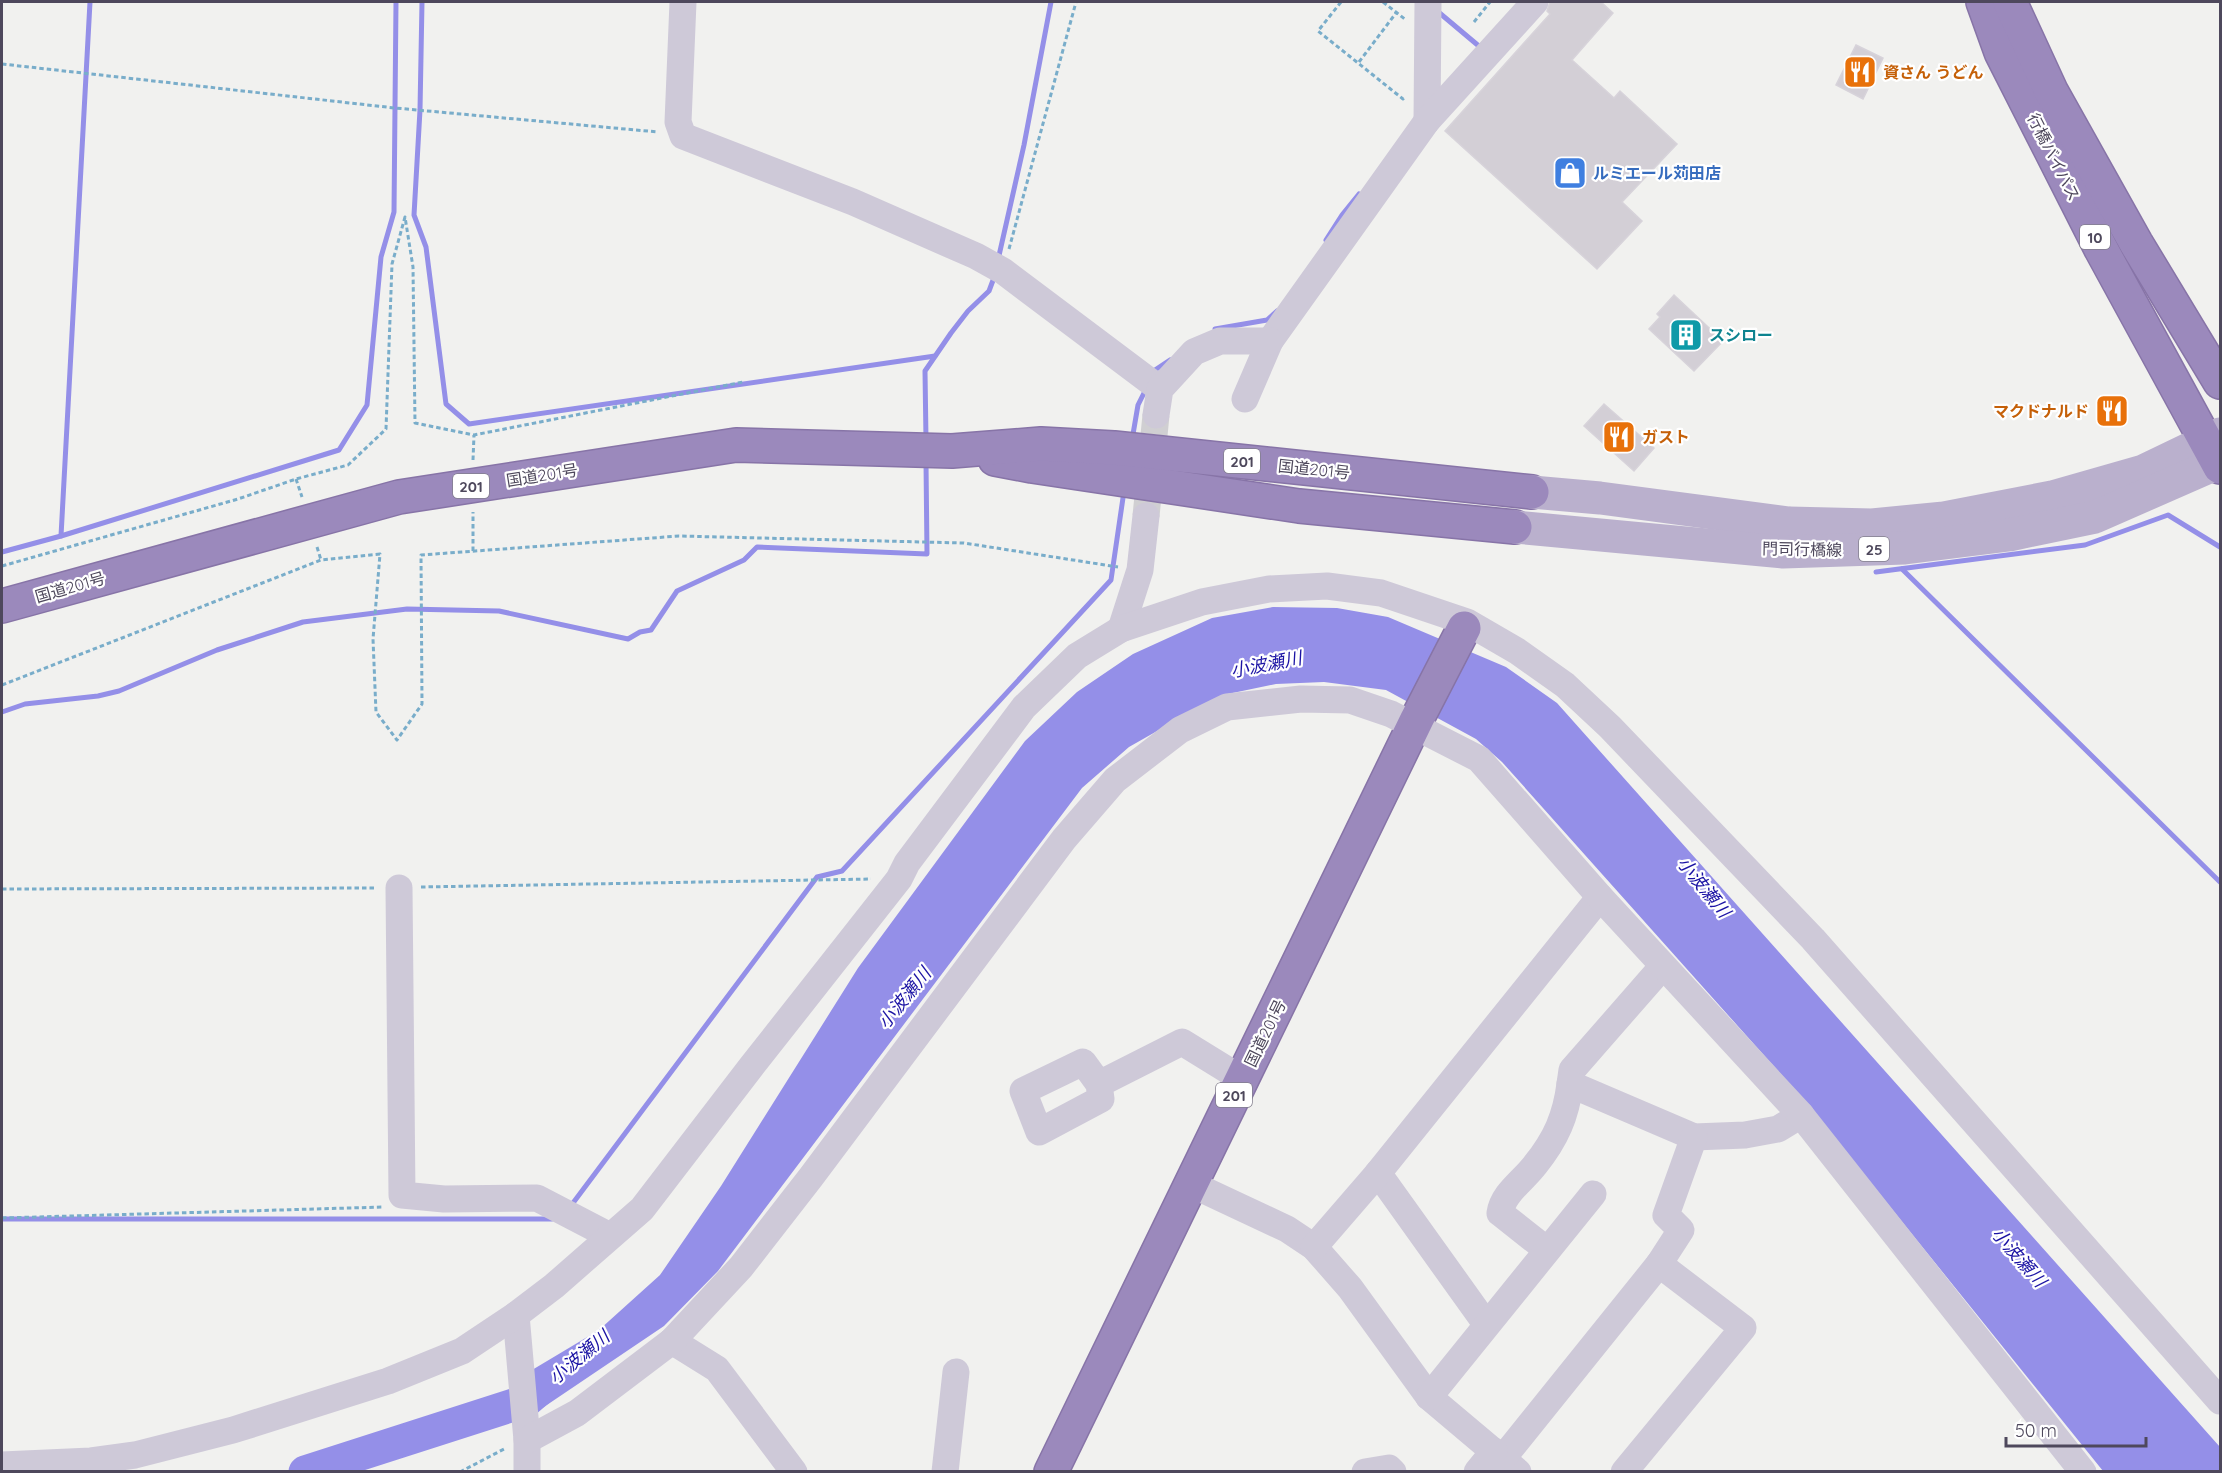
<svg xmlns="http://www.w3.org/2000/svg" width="2222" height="1473" font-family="Quicksand,'Noto Sans JP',sans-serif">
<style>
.water{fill:#948fe8}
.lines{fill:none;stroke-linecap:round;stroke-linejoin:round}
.stream{stroke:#948fe8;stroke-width:5}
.river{stroke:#948fe8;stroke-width:33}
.building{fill:#d3cfd6;stroke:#d7d3da;stroke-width:1.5}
.minor-tunnel{stroke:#d0cfd2;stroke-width:27;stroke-dasharray:27 14;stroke-linecap:butt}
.highway-casing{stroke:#8774a7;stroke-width:36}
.path{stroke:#79adca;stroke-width:3;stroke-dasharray:4.5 3;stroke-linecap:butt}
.minor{stroke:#cec9d8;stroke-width:27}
.major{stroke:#bab0cd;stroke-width:33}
.highway{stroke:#9b89bc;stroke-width:33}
.labels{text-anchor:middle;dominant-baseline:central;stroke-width:4.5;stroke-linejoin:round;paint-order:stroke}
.shield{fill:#fff;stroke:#837f8d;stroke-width:1.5}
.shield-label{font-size:15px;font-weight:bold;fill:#4e485c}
.food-label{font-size:16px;font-weight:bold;fill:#c56008;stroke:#fff;text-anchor:start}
.street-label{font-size:16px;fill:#4e485c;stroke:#fff}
.shop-label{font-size:16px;font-weight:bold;fill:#366cbe;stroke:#fff;text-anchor:start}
.culture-label{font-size:16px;font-weight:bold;fill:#0d838f;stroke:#fff;text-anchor:start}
.water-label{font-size:18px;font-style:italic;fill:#1b13a4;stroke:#fff}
</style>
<rect width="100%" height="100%" fill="#f1f1ef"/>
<path class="water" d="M1273 607 1337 608 1388 617 1506 667 1557 703 2220 1447V1471H2103L1803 1099 1502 762 1476 739 1386 690 1324 682 1276 684 1223 695 1180 718 1129 747 1082 788 718 1271 664 1326 535 1413 532 1370 599 1330 660 1275 721 1186 858 968 1025 741 1077 692 1133 654 1212 618Z"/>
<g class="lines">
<g class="stream">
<path d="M422 2 420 110 414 215 426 247 446 404 469 424 935 356"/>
<path d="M1436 10 1480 47 1482 45"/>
<path d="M1326 240 1342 215 1359 194"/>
<path d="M998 260 1024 145 1051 2"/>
<path d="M1215 329 1267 320 1277 311"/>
<path d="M1153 375 1155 370 1170 360"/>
<path d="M926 440 925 371 951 333 968 311 989 291 995 275"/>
<path d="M1132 440 1138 405 1146 389"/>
<path d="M61 536 90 2"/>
<path d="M2 552 61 536 339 450 367 405 381 257 394 212 396 2"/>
<path d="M1902 569 2220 882"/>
<path d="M1876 572 2085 545 2168 515 2220 547"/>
<path d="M2 712 25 704 98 696 119 691 217 650 303 622 407 609 499 611 628 639 640 632 651 630 677 591 744 560 757 547 927 554 926 462"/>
<path d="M570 1207 817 877 842 871 1111 580 1124 491"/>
<path d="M2 1219H552"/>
</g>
<path class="river" d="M305 1472 526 1401 547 1383"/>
</g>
<g class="building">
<path d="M1550 2H1601L1613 13 1572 60 1614 98 1620 91 1677 144 1622 202 1642 221 1597 269 1445 131 1550 14 1547 11Z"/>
<path d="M1856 45 1883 58 1863 99 1836 85Z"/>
<path d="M1674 295 1723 341 1694 371 1649 329 1660 317 1657 314Z"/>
<path d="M1604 404 1654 448 1634 471 1584 426Z"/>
</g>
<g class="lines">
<path class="minor-tunnel" d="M1146 516 1156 415"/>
<g class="highway-casing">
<g id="highway">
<path d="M1983 2 2001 52 2101 249 2220 467"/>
<path d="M2010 2 2051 91 2136 243 2220 382"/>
<path d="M995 459 1032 466 1299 506 1515 527"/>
<path d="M2 606 399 497 736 445 952 451 1041 444 1114 448 1532 492"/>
<path d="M1051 1472 1417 719 1464 628"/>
</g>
</g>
<g class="path">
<path d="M1341 2 1318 31 1403 99 1404 98"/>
<path d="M1383 2 1406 20"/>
<path d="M1474 22 1490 2"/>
<path d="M1359 62 1396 13"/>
<path d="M2 64 395 108 658 132"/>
<path d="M1009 249 1076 2"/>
<path d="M473 460 474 435"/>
<path d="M296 479 302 497"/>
<path d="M317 547 321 560"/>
<path d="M473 551V512"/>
<path d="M2 566 238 499 296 479 348 465 386 429 392 264 405 217 413 267 415 423 474 435 743 382"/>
<path d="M2 685 321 560 380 554 373 639 376 712 397 740 422 704 421 555 679 536 964 543 1118 567"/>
<path d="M421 887 871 879"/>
<path d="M2 889 376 888"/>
<path d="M2 1218 384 1207"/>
<path d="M460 1472 506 1448"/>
</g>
<g class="minor">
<path d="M683 2 678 122 683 136 853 202 976 256 1003 271 1160 389"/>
<path d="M1427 121 1428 2"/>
<path d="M1245 399 1270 341 1427 121 1535 2"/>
<path d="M1156 415 1160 389 1194 352 1220 341H1270"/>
<path d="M1121 629 1140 570 1146 516"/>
<path d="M399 888 402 1195 444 1199 537 1198 610 1236"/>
<path d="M1099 1084 1101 1099 1039 1132 1023 1091 1083 1062 1099 1084 1182 1042 1242 1079"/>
<path d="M1570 1084 1572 1070 1663 966"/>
<path d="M1378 1173 1486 1324"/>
<path d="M1191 1184 1287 1229 1314 1247 1350 1288 1429 1397 1518 1472"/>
<path d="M1314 1247 1378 1173 1600 897"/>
<path d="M1547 1250 1500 1213C1503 1193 1523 1181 1535 1165 1556 1139 1566 1116 1570 1084L1694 1137 1745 1135 1778 1129 1801 1115"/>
<path d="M516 1315 527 1440V1472"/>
<path d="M672 1341 717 1369 794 1472"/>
<path d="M1429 1397 1593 1194"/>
<path d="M527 1440 577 1413 672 1341 741 1267 811 1177 1064 839 1115 780 1180 730 1227 707 1301 699 1350 700 1391 714 1479 759 1600 897 1801 1115 2083 1472"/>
<path d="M1503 1458 1659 1264 1681 1230 1666 1215 1694 1137"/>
<path d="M2 1465 91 1461 135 1455 233 1430 388 1381 462 1351 516 1315 554 1286 642 1209 751 1067 899 879 907 863 1024 707 1077 656 1121 629 1202 602 1269 589 1327 586 1381 593 1467 622 1517 651 1565 685 1610 727 1813 939 2220 1401"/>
<path d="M945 1472 956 1372"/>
<path d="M1365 1472 1389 1468 1393 1472"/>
<path d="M1477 1472 1494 1451"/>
<path d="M1624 1472 1743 1328 1659 1264"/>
</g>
<g class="major">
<path d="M1532 492 1600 498 1789 523 1872 525 1944 518 2052 497 2143 471 2220 434"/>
<path d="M1515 527 1783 552 1905 548 2009 535 2095 517 2220 462"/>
</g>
<use href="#highway" class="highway"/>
</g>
<defs>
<g id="restaurant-square" transform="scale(1.725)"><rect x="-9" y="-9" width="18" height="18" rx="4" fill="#e8710a" stroke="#fff"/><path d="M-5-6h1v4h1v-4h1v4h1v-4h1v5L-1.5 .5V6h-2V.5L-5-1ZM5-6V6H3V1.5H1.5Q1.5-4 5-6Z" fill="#fff"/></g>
<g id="shop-square" transform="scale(1.725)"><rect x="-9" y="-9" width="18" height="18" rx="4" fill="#3f7fe0" stroke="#fff"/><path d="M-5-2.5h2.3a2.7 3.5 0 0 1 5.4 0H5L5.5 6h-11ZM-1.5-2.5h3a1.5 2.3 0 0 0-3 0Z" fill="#fff"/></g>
<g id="building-square" transform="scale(1.725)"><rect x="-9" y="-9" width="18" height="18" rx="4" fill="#0f9aa8" stroke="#fff"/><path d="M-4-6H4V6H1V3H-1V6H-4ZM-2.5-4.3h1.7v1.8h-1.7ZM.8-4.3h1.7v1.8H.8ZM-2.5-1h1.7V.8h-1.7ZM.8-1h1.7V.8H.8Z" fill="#fff"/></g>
</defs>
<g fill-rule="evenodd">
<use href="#restaurant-square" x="1860" y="72"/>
<use href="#shop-square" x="1570" y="173"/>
<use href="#building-square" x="1686" y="335"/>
<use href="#restaurant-square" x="2112" y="411"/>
<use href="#restaurant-square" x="1619" y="437"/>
</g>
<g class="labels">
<g class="shield">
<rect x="2080" y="225" width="30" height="24" rx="4.5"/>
<rect x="1224" y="449" width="36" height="24" rx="4.5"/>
<rect x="453" y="474" width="36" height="24" rx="4.5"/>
<rect x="1859" y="537" width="30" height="24" rx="4.5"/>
<rect x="1216" y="1083" width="36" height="24" rx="4.5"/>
</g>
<g class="shield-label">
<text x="2095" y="237">10</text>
<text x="1242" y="461">201</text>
<text x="471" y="486">201</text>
<text x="1874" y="549">25</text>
<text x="1234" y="1095">201</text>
</g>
<g class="food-label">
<text x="1883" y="72">資さん うどん</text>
<text x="2089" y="411" text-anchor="end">マクドナルド</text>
<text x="1642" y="437">ガスト</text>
</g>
<g class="street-label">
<text transform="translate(2054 157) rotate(63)">行橋バイパス</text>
<text transform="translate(1314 469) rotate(6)">国道201号</text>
<text transform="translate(542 475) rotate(-9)">国道201号</text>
<text transform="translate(1802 549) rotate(1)">門司行橋線</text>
<text transform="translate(70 587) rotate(-16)">国道201号</text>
<text transform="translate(1265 1033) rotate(-64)">国道201号</text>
</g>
<g class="shop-label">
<text x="1593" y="173">ルミエール苅田店</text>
</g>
<g class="culture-label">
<text x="1709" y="335">スシロー</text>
</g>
<g class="water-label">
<text transform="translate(1266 664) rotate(-11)">小波瀬川</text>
<text transform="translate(1704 887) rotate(51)">小波瀬川</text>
<text transform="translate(904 998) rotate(-51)">小波瀬川</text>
<text transform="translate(2019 1257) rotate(49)">小波瀬川</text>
<text transform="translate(579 1357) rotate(-40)">小波瀬川</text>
</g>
</g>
<rect width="2222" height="1473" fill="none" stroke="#4e485c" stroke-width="6"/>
<path d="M2006 1437v9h140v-9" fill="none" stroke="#4e485c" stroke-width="3"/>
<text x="2015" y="1437" font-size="18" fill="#4e485c" stroke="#ffffff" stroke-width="4.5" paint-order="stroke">50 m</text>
</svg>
